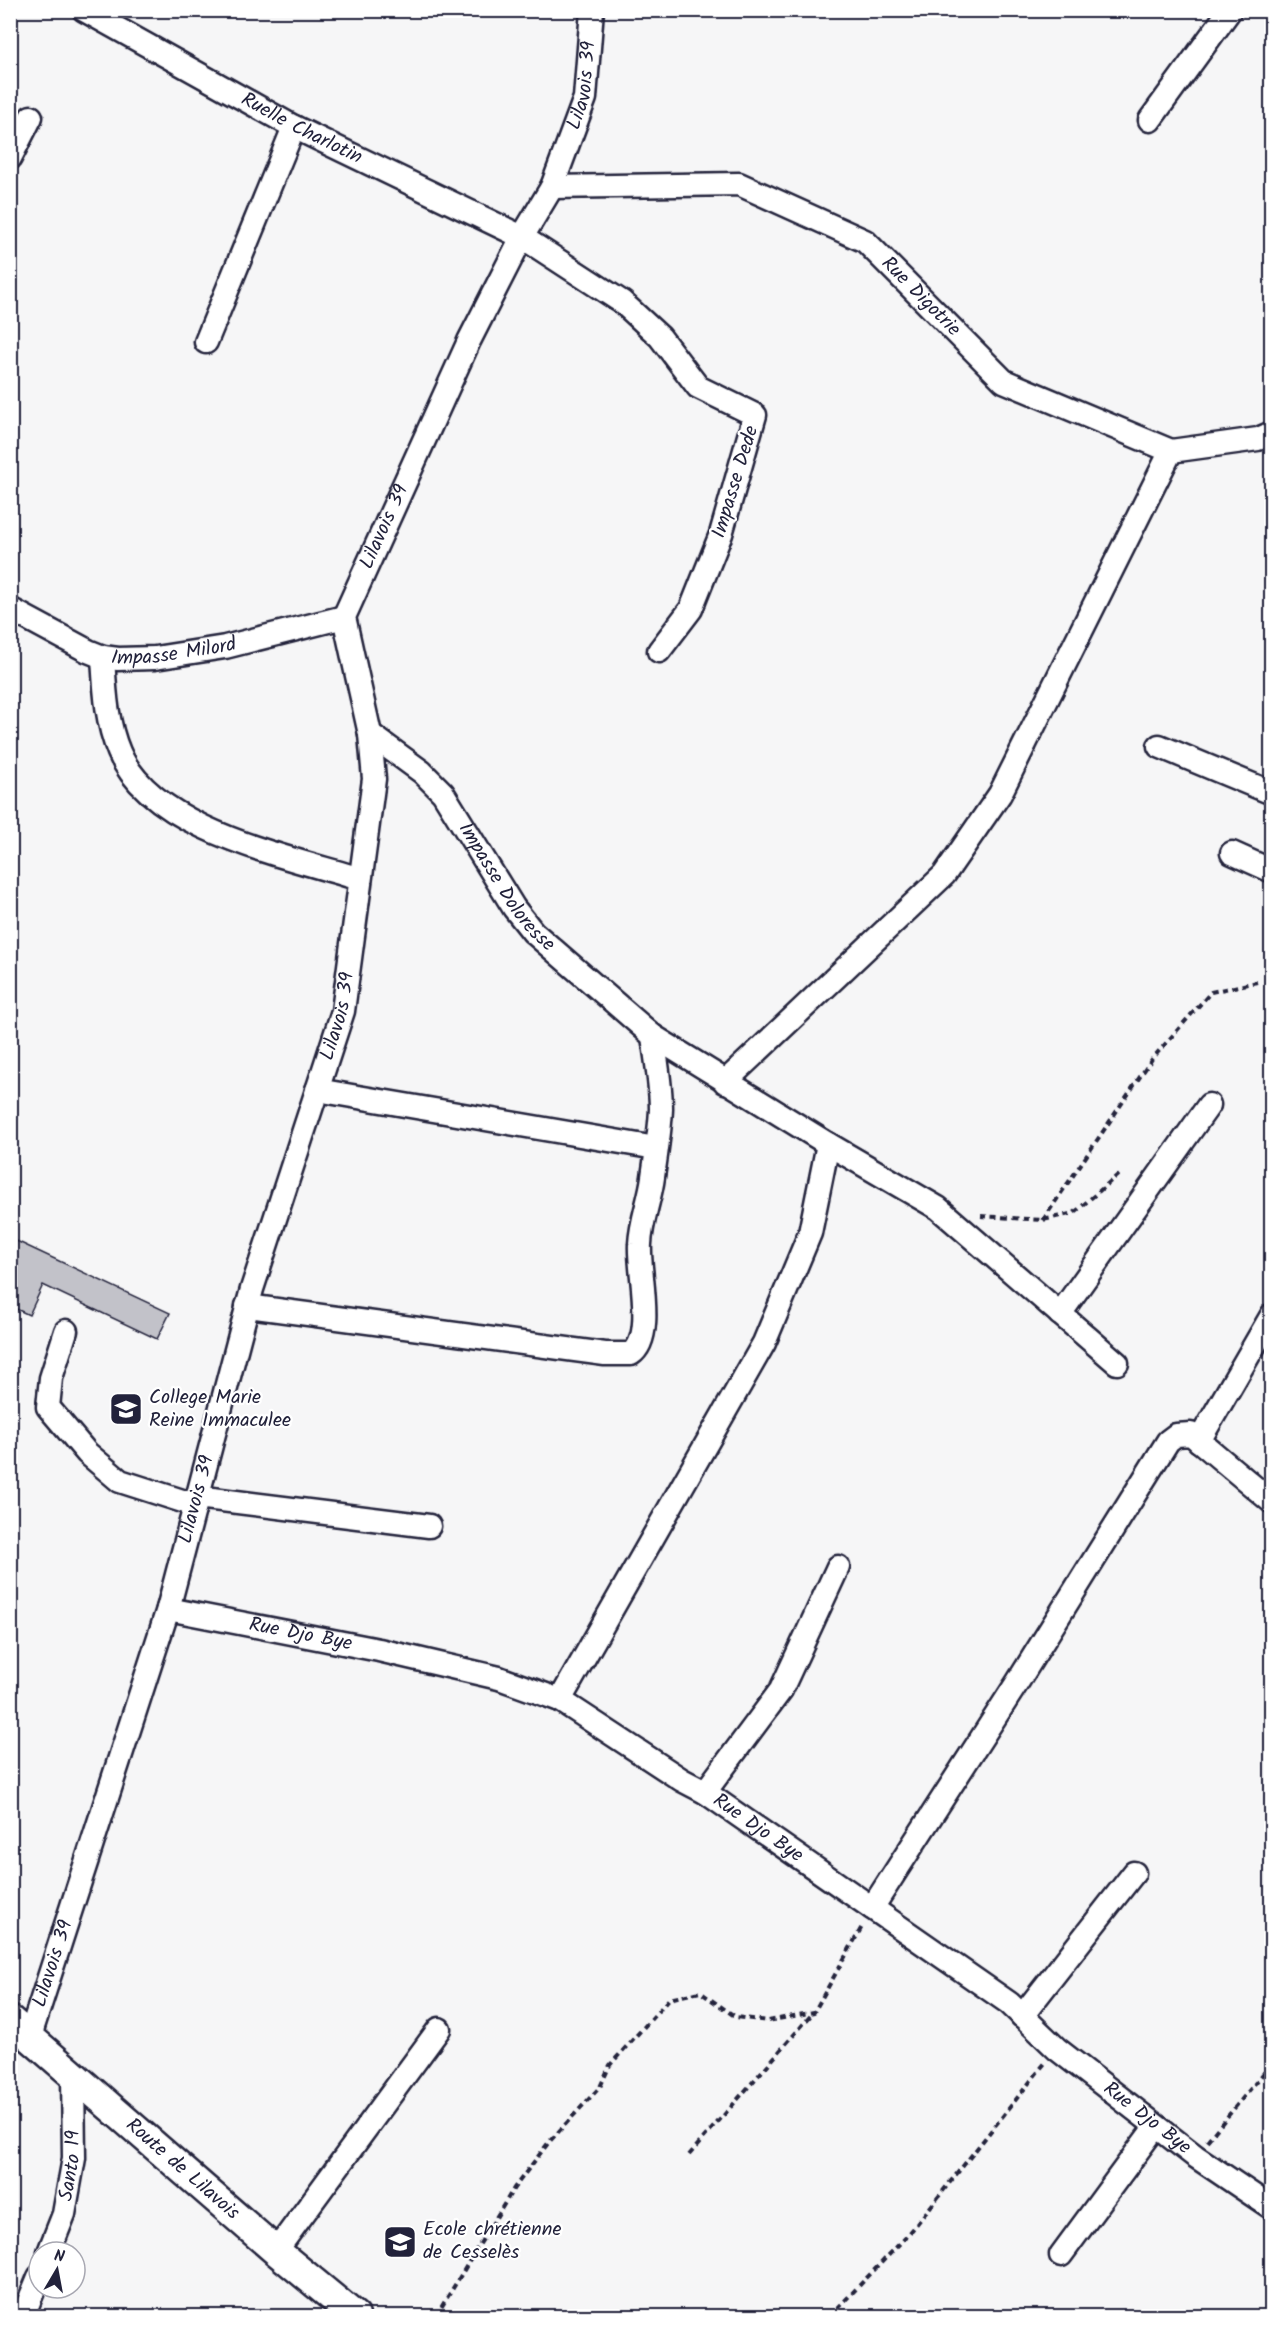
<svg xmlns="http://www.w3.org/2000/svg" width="1282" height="2327" font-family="Kalam,sans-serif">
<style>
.building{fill:#c2c2c9;stroke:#22223b;stroke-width:1.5}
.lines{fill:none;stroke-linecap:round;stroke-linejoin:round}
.minor-casing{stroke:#22223b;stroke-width:27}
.major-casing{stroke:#22223b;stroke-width:33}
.path{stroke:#22223b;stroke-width:4;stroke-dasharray:6 4.5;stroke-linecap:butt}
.minor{stroke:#fff;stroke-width:22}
.major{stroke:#fff;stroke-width:28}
.labels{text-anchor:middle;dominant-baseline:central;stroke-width:4.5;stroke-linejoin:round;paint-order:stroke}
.street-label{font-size:20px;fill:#22223b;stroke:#fff}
.poi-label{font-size:20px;fill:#22223b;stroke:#fff;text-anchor:start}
</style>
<rect width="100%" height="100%" fill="#f6f6f7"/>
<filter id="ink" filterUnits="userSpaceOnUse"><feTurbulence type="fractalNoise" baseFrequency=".0167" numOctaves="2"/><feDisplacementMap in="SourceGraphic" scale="12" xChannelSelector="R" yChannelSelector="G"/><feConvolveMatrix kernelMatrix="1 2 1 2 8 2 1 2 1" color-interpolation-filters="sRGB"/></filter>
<g filter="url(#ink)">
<path class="building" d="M10 1238 170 1313 157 1339 43 1285 29 1315 10 1306Z"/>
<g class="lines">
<g class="minor-casing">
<g id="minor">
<path id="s1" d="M84 10 294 127 522 237 622 302 660 337 698 387 755 415 721 534 691 609 659 651"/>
<path d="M1150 120 1230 10"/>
<path d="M10 158 31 117"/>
<path id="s2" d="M552 187 739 184 865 241 1004 381 1171 451 1258 439 1272 433"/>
<path d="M206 342 294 127"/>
<path id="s3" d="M10 609 88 651 103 657 118 659 155 658 225 647 344 617"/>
<path d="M103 657C105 690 106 721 119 752 152 830 286 856 360 879"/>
<path id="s4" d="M370 734 422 772 443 793 514 908 533 932 653 1036 828 1144 938 1208 1117 1363"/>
<path d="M1159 746 1272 793"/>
<path d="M1232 853 1272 871"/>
<path d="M725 1082 944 875 1000 794 1171 451"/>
<path d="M317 1090 656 1148"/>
<path d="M247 1306 605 1354H631C656 1337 638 1271 640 1244 641 1221 650 1200 653 1177 656 1155 660 1131 661 1109 661 1084 656 1059 653 1036"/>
<path d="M1060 1314 1209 1105"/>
<path d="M66 1331 51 1378 48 1407 87 1453 120 1481 195 1505"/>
<path d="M1199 1441 1272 1315"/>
<path d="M197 1497 429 1526"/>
<path id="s5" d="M168 1609 379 1650 499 1678 560 1700 682 1780 705 1792 1009 2003 1057 2049 1195 2156 1272 2208"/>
<path d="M560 1700 764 1343 810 1233 828 1144"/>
<path d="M705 1792 781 1690 838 1567"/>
<path d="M872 1908 1017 1683 1168 1441 1176 1435 1191 1434 1272 1502"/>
<path d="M1022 2016 1134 1873"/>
<path id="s6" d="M30 2036 168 1609 252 1289 343 1011 374 779 370 734 344 617 469 341 522 237 552 187 585 98 592 10"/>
<path d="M276 2251 439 2029"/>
<path id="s7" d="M49 2252 64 2214 74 2158 73 2074"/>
<path d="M1061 2255 1156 2126"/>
<path d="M23 2316 39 2277"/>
</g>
</g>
<g class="major-casing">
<g id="major">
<path id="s8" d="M10 2020 276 2251 355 2316"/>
</g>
</g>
<g class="path">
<path d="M981 1216 1043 1220 1074 1213 1120 1173"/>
<path d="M1043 1220 1152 1059 1211 992 1257 982"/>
<path d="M1207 2141 1272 2063"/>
<path d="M689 2155 813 2013"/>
<path d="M436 2316 514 2188 549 2142 600 2087 610 2065 669 1999 700 1992 736 2017 768 2021 814 2012 863 1925"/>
<path d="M830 2316 908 2235 1045 2063"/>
</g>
<use href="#minor" class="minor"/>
<use href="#major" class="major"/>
</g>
</g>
<defs>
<g id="school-square" transform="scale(1.725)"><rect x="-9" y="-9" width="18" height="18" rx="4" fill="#22223b" stroke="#fff"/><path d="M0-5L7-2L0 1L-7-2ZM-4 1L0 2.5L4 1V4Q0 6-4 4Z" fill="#fff"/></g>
</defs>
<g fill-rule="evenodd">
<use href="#school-square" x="126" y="1409"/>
<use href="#school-square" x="400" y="2242"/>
</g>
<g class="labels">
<g class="street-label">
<text stroke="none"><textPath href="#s6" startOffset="2056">Lilavois 39</textPath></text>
<text stroke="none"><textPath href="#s1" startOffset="248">Ruelle Charlotin</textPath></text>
<text stroke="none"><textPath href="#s2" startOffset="404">Rue Digotrie</textPath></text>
<text transform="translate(736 482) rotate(-73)">Impasse Dede</text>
<text stroke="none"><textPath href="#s6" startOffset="1570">Lilavois 39</textPath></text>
<text stroke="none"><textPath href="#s3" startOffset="176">Impasse Milord</textPath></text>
<text stroke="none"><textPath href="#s4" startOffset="208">Impasse Doloresse</textPath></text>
<text stroke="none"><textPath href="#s6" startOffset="1066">Lilavois 39</textPath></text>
<text stroke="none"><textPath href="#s6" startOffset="562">Lilavois 39</textPath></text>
<text stroke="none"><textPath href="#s5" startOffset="135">Rue Djo Bye</textPath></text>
<text stroke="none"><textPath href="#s5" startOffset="639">Rue Djo Bye</textPath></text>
<text stroke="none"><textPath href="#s6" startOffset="76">Lilavois 39</textPath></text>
<text stroke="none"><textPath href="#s5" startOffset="1125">Rue Djo Bye</textPath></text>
<text stroke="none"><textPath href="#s7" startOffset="90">Santo 19</textPath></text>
<text stroke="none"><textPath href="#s8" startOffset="228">Route de Lilavois</textPath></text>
</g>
<g class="poi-label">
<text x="149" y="1398">College Marie<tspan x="149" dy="23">Reine Immaculee</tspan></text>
<text x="423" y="2230">Ecole chrétienne<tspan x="423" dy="23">de Cesselès</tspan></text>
</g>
</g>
<rect width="1282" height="2327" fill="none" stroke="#fff" stroke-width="36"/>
<rect x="18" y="18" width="1246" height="2291" fill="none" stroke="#22223b" stroke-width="2" filter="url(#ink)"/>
<g transform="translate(57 2270) rotate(10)"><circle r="28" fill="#ffffff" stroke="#a7a7b1" stroke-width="1.5"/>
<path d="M0-4.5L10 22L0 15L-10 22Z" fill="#22223b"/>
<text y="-9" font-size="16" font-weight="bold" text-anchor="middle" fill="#22223b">N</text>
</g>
</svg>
